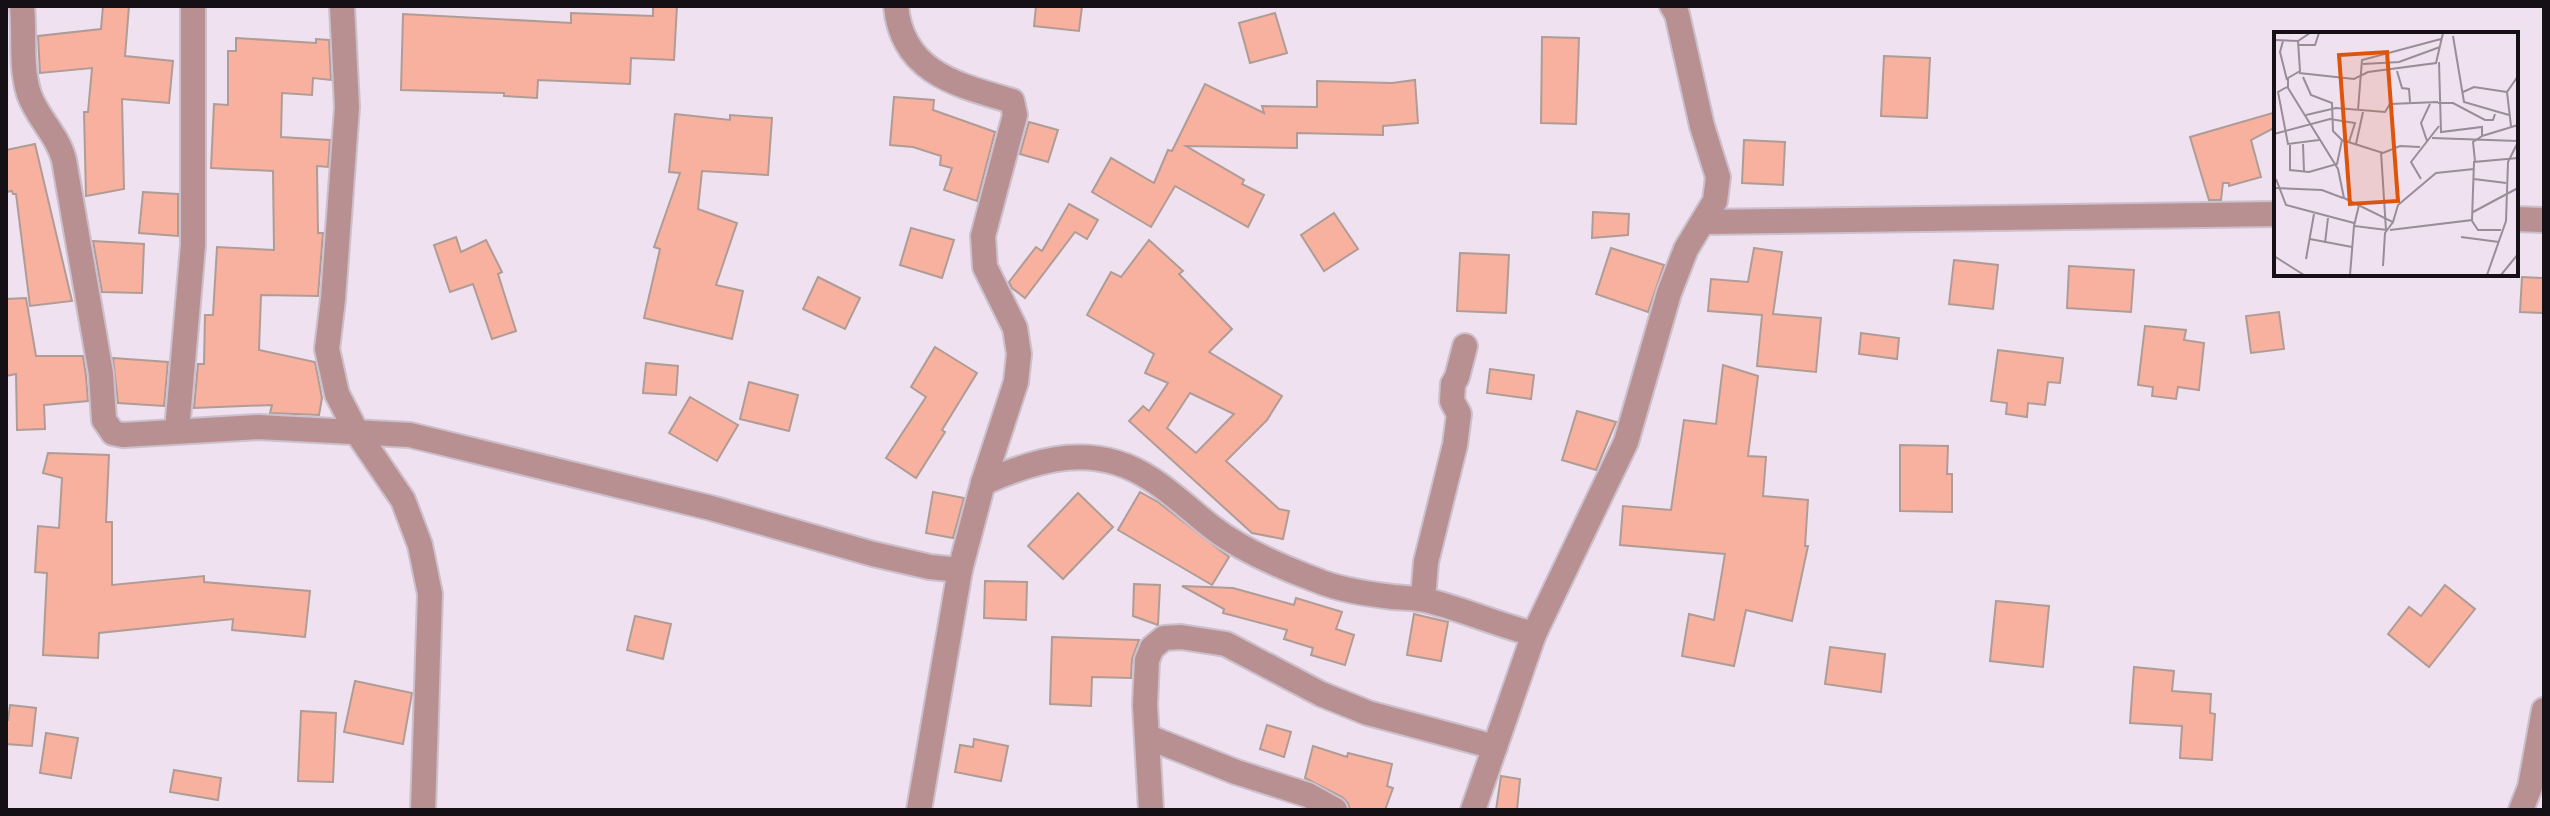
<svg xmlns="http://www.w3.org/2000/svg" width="2550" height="816" font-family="Quicksand,sans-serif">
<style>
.building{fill:#f8b19e;stroke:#b09c96;stroke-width:2;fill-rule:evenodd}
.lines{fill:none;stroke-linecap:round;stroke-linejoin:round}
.street-casing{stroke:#ccc0cd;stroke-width:28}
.street{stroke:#b99091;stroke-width:24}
.inset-road{fill:none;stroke:#988d98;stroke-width:2}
.view{fill:#dd550c;fill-opacity:0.15;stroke:#dd550c;stroke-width:4}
.inset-edge{fill:none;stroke:#151015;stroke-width:4}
</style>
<rect width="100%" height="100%" fill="#efe1f0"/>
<g class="building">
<path d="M103 6H129L125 56 173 61 169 103 122 99 124 189 86 196 84 112H88L92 68 40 73 38 36 101 29Z"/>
<path d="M653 6H677L674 60 631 58 630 84 538 80 537 98 504 96V93L401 90 403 14 571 23V13L653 16Z"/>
<path d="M1036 6H1082L1079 31 1034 26Z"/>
<path d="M1275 13 1287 53 1250 63 1239 23Z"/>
<path d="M1542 37 1579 38 1576 124 1541 123Z"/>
<path d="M236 38 316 43V39L329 40 331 80 313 78 312 95 282 93 281 137 330 140 328 167 317 166 318 233H323L318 296 261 295 259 350 315 362 322 398 319 415 270 413 272 405 194 408 198 364H204L205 315H213L217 247 274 250 273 171 211 168 214 104 228 105V51H236Z"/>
<path d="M1884 56 1930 58 1927 118 1881 116Z"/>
<path d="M1415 80 1418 123 1383 126V135L1297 133V148L1186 146 1244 180 1242 184 1264 195 1248 227 1175 186 1151 227 1092 192 1111 158 1154 183 1168 150 1172 151 1205 84 1264 113 1262 106 1317 107V81L1392 83Z"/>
<path d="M894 97 934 100 933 110 995 132 977 201 944 190 952 168 940 165 941 156 913 147 890 145Z"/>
<path d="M2276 112V127L2251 140 2261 177 2229 186V183H2223L2221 200H2209L2190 137Z"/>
<path d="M675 114 730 120V115L772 118 768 175 702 171 698 209 737 223 716 285 743 291 732 339 644 318 660 249 654 247 680 173 669 172Z"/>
<path d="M1029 122 1058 130 1048 162 1020 154Z"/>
<path d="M1744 140 1785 142 1783 185 1742 183Z"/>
<path d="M35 144 72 301 30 306 16 194H13L12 191 6 192V150Z"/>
<path d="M143 192 178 194V236L139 233Z"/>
<path d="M1069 204 1098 220 1087 239 1075 232 1025 298 1012 288 1009 282 1036 247 1042 251Z"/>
<path d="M1593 212 1629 214 1628 235 1592 238Z"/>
<path d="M1334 213 1358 249 1324 271 1301 235Z"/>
<path d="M911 228 954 240 942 278 900 265Z"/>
<path d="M456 237 461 252 486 240 502 272 498 274 516 331 492 339 473 284 450 292 434 245Z"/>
<path d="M1149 240 1183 271 1179 274 1232 329 1209 352 1282 396 1267 420 1226 461 1279 509 1289 511 1283 539 1252 533 1129 421 1143 406 1149 411 1168 383 1145 373 1154 354 1087 315 1111 272 1121 277ZM1190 393 1234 414 1196 453 1167 428Z"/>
<path d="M93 241 144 244 142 293 102 292Z"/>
<path d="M1611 248 1664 265 1648 312 1596 294Z"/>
<path d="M1754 248 1782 252 1773 314 1821 318 1816 372 1757 366 1762 315 1708 311 1711 279 1748 282Z"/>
<path d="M1460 253 1509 255 1506 313 1457 311Z"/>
<path d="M1954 260 1998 265 1993 309 1949 304Z"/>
<path d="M2069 266 2134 270 2131 312 2067 308Z"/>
<path d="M818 277 860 298 845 329 803 309Z"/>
<path d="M2522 277 2544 278V313L2520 312Z"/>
<path d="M26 298 36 356H83L86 376 88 401 44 405 45 429 17 430 16 374 6 376V299Z"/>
<path d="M2279 312 2284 349 2251 353 2246 316Z"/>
<path d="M2145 326 2186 330 2184 340 2204 343 2199 390 2178 387 2176 399 2152 396 2153 387 2138 385Z"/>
<path d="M1861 333 1899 338 1897 359 1859 354Z"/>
<path d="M935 347 977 373 942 430 945 432 916 478 886 458 926 397 911 387Z"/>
<path d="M1998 350 2063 358 2060 383 2048 382 2045 405 2028 403 2027 417 2006 414 2007 403 1991 401Z"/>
<path d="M113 358 168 362 164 406 118 403Z"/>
<path d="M646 363 678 366 676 395 643 393Z"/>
<path d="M1723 365 1758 376 1748 456 1766 457 1763 496 1808 500 1805 546H1808L1792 621 1746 610 1734 666 1682 656 1689 614 1714 620 1725 554 1620 545 1623 506 1671 510 1684 420 1716 424Z"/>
<path d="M1490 369 1534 375 1531 399 1487 393Z"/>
<path d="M749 382 798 395 789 431 740 419Z"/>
<path d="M690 397 738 425 717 461 669 433Z"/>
<path d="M1577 411 1616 422 1596 470 1562 460Z"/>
<path d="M1900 445 1948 446 1947 474H1952V512L1900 511Z"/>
<path d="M48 453 109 455 106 522H112V585L204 576V582L310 591 305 637 232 630 233 619 99 633 98 658 43 655 47 573 35 572 38 526 59 528 62 478 43 473Z"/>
<path d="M933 492 964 498 953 538 926 533Z"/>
<path d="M1140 492 1158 502 1229 557 1212 585 1118 530Z"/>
<path d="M1078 493 1113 527 1063 579 1028 546Z"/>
<path d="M985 581 1027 582 1026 620 984 618Z"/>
<path d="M1134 584 1160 585 1158 625 1133 616Z"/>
<path d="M2445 585 2475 609 2429 667 2388 634 2409 607 2421 616Z"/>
<path d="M1182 586 1233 588 1294 605 1296 598 1342 612 1336 629 1354 635 1345 665 1311 655 1313 648 1284 639 1287 630 1223 613 1224 609Z"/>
<path d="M1996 601 2049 606 2043 667 1990 661Z"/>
<path d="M1414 614 1448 622 1441 661 1407 655Z"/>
<path d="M635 616 671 624 663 659 627 650Z"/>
<path d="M1052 637 1139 640 1132 659 1131 678 1092 677 1091 706 1050 704Z"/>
<path d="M1830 647 1885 654 1881 692 1825 684Z"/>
<path d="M2134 667 2174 671 2172 691 2211 694 2210 713 2215 714 2212 760 2180 758 2182 726 2130 723Z"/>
<path d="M355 681 412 693 403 744 344 732Z"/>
<path d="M10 705 36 708 32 746 6 744V720H8Z"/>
<path d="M301 711 336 713 333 782 298 781Z"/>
<path d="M1267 725 1291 732 1284 757 1260 749Z"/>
<path d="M46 733 78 738 71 778 40 773Z"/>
<path d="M974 739 1008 746 1001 781 955 772 960 745 973 747Z"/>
<path d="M1313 746 1347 757 1348 753 1392 764 1387 786 1393 788 1385 810H1350L1348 803 1342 797 1305 778Z"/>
<path d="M174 770 221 778 218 800 170 792Z"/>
<path d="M1501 776 1520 779 1517 810H1496Z"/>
</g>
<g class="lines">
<g class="street-casing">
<g id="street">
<path d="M22 6C25 35 20 65 29 94 37 118 58 135 64 160L101 374 104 420 113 433 123 435 258 427 410 435 711 508 873 554 930 567 960 570"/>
<path d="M342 6 347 107 333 299 327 349 337 394 356 431 403 500 420 545 430 594 423 810"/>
<path d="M896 6C902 73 958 85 1012 101L1015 115 983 236 985 267 1015 328 1019 354 1016 382 983 483 960 570 919 810"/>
<path d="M2516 219 2544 220"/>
<path d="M1704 222 2276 214"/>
<path d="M177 430 193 245V6"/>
<path d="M983 483C1039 458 1095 442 1151 479 1173 493 1192 512 1213 528 1243 551 1281 567 1316 580 1339 590 1368 594 1393 597 1405 598 1418 598 1429 601 1465 610 1498 625 1534 634"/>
<path d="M1423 599 1426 562 1455 445 1459 414 1452 401 1453 384 1457 377 1465 346"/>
<path d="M1148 737 1236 772 1308 795 1335 810"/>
<path d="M1151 810 1145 705 1147 660 1152 648 1164 638 1181 637 1226 644 1321 694 1368 713 1495 747"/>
<path d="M1473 810 1534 634 1626 442 1669 293 1686 249 1715 201 1718 177 1702 126 1677 14 1672 6"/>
<path d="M2521 810 2530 787 2544 710"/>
</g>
</g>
<use href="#street" class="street"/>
</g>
<g transform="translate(2274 32)">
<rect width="244" height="244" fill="#efe1f0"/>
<path class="inset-road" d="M179 4 190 70 235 83M0 8 24 9 36 1M9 9 6 20 13 48M24 9 26 39 14 46V56L64 137 70 166 119 190 111 201 109 234M25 13H41L45 1M165 30 167 100 208 95V104L199 110 201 129M89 32 125 30 166 15M123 39 128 56 135 57 136 70M25 41 80 47 94 40 162 31 169 1M29 45 37 63 58 71 59 99 68 108 109 121 126 114 146 115M13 55 4 60 14 112 45 108M189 60 200 55 233 60M164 71H179L211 88H219L221 82M84 78 88 28 167 7M32 83 62 76 111 80 116 72 164 70M237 94 233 60 244 44M0 102 56 87 81 91 75 110M208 104 244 93M158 106 244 109M153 109 147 91 156 72M29 112 30 140M82 112 89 80M16 113V138L35 140 63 132 68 108M107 120 112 198M2 147 12 173 80 191M147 147 137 130 165 94M200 147 232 151M0 156 48 158 69 166M85 173 80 194 113 198M199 180 244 156M198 189 204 198H227M119 190 124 173 162 141 200 137M116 198 198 188 200 130 244 126M187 205 225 210M36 207 78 215M51 211 54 186M0 224 30 243M32 227 40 182M76 243 80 194M213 243 232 189 234 130 244 110M227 243 244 222"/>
<path class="view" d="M113 20 124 169 76 172 65 23Z"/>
<rect width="244" height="244" class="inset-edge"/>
</g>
<rect width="2550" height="816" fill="none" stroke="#151015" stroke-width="16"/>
</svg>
